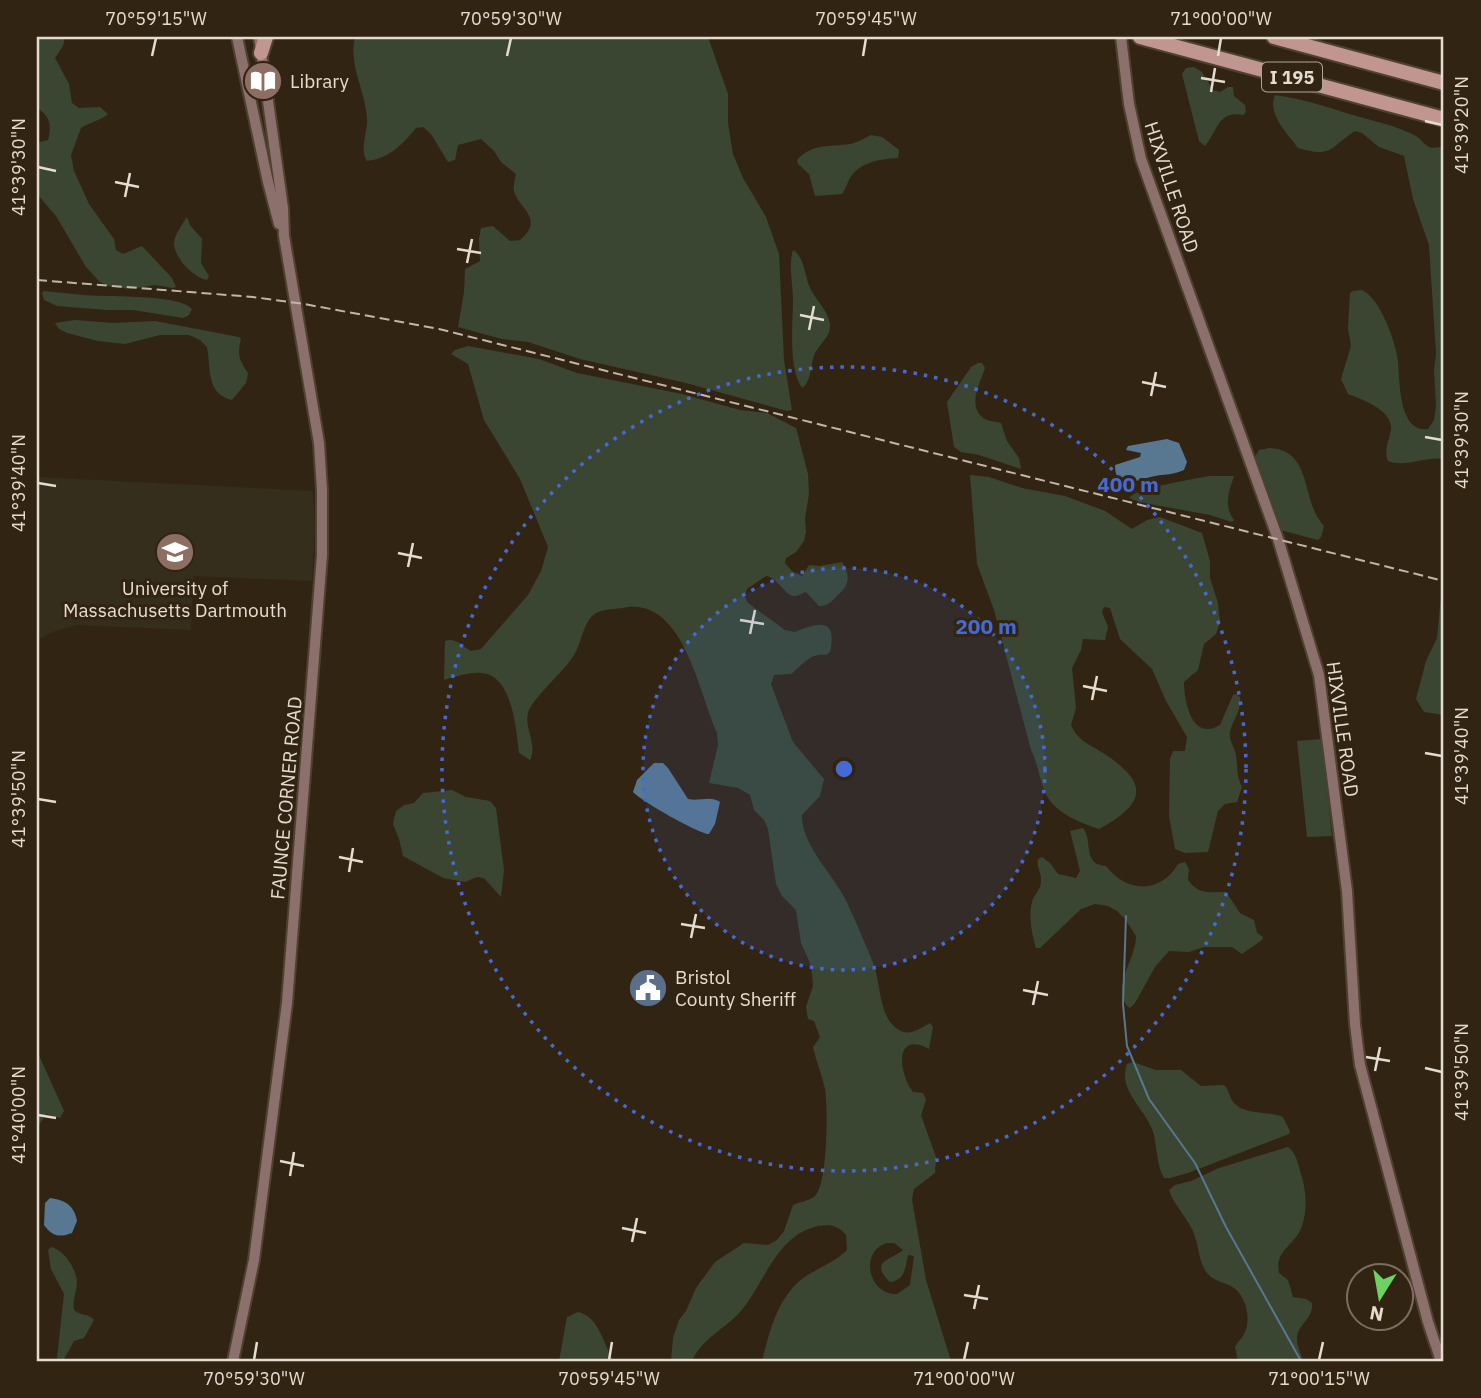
<svg xmlns="http://www.w3.org/2000/svg" width="1481" height="1398" font-family="'IBM Plex Sans',sans-serif">
<style>
.education{fill:#352e1d}
.green{fill:#3a4632;fill-rule:evenodd}
.water{fill:#587790}
.lines{fill:none;stroke-linecap:round;stroke-linejoin:round}
.stream{stroke:#587790;stroke-width:2}
.secondary-casing{stroke:#4f4130;stroke-width:14}
.highway-casing{stroke:#4f4130;stroke-width:18}
.secondary{stroke:#8c706c;stroke-width:10}
.highway{stroke:#c19690;stroke-width:14}
.rail{stroke:#c0b6a9;stroke-width:2;stroke-dasharray:10 5;stroke-linecap:butt}
.ticks{fill:none;stroke:#e5dcd0;stroke-width:2.5}
.ring{fill:none;stroke:#456ad6;stroke-width:3.5;stroke-dasharray:3.5 7}
.labels{text-anchor:middle;dominant-baseline:central;stroke-width:6;stroke-linejoin:round;paint-order:stroke}
.shield{fill:#322412;stroke:#afa597;stroke-width:2}
.shield-label{font-size:18px;font-weight:bold;fill:#e5dcd0}
.poi-label{font-size:19px;fill:#e5dcd0;stroke:#322412;text-anchor:start}
.street-label{font-size:19px;fill:#e5dcd0;stroke:#322412}
.centre{fill:#456ad6;stroke:#322412;stroke-width:3.5}
.ring-label{font-size:21px;text-anchor:middle;font-weight:bold;fill:#456ad6;stroke:#322412;stroke-width:6;stroke-linejoin:round;paint-order:stroke}
.neatline{fill:none;stroke:#e5dcd0;stroke-width:2.5}
.ticks-label{font-size:18px;text-anchor:middle;fill:#e5dcd0}
</style>
<rect width="100%" height="100%" fill="#322412"/>
<path class="education" d="M37 477 313 491 315 528 312 581 193 576 191 630 77 625 55 631 37 640Z"/>
<g class="green">
<path d="M37 37H65L63 46 55 58 69 84 72 103 79 108 100 107 108 114C104 119 88 123 81 128L71 155 74 171 89 204 114 239 116 250 123 254 142 246 172 278 176 287 173 288 155 285 130 289 108 286 100 282 86 267 56 216 37 194V143L48 140C52 125 50 116 37 108Z"/>
<path d="M355 37H708L728 94V123L733 154 743 178 766 217 779 254 784 360 792 410 787 411 686 383 580 359 528 342 502 339 458 327 464 292 465 269 480 261 479 239 481 228 493 226 510 241 520 240C546 218 517 207 514 191 513 186 515 179 516 174L501 162 494 151 481 139 458 145 455 160 448 162 431 134 423 127 416 128C402 145 390 158 367 161 359 149 368 131 367 118 365 90 348 64 355 37Z"/>
<path d="M1194 67 1202 72 1213 90 1220 92 1228 87H1233L1234 96 1245 105 1246 112 1243 115C1218 110 1217 132 1205 146L1199 141 1182 74 1186 68Z"/>
<path d="M1275 95C1305 99 1332 109 1360 117 1378 122 1396 126 1412 134 1428 141 1422 152 1444 146V459C1425 456 1406 468 1388 461 1383 449 1390 440 1391 428 1392 410 1361 399 1348 394L1341 379 1351 346 1348 328 1350 293 1353 291 1362 290C1380 298 1396 342 1398 362 1400 380 1398 433 1428 429L1434 420 1436 406 1434 370 1436 354 1429 245 1413 199 1404 156 1379 147 1362 133 1355 131C1329 148 1333 158 1298 148 1287 133 1267 114 1275 95Z"/>
<path d="M871 135 882 137 899 150 898 158C883 159 860 161 850 178 847 183 846 189 842 194L815 196 809 174 798 164 797 160C812 143 830 147 850 144 857 143 865 138 871 135Z"/>
<path d="M187 217 190 225 202 239 201 263 209 276 207 280C194 278 174 258 174 243 174 236 183 223 187 217Z"/>
<path d="M793 250C806 259 804 277 811 290 817 301 828 311 830 324 831 337 820 343 815 353 810 364 812 382 802 388 788 368 793 325 793 300 793 283 788 266 793 250Z"/>
<path d="M44 291C57 292 70 294 83 295 104 297 180 294 192 309L189 315 183 318 133 310H107L57 306 44 300 42 293Z"/>
<path d="M75 320 113 323 155 321 239 337 241 339C237 354 239 360 248 373L246 383 232 400C206 394 211 368 207 347L200 340 189 335H160L125 344 98 341 67 333 59 329 55 323Z"/>
<path d="M468 346 539 359 577 373 682 394 740 410 767 413 796 428 808 474 809 494 805 518 806 532 804 541 796 552 786 558 785 563 792 571 802 576 809 565 820 566 842 562C850 575 850 584 839 594 832 601 829 606 819 606L806 592C802 593 799 596 795 596 785 597 779 578 766 576L747 589 745 597 748 603 785 630 795 632C817 623 838 616 830 652L826 655C809 653 803 665 791 674L774 675 771 684 793 742 824 779 820 796 802 815C801 847 838 878 850 909 858 927 866 945 873 963 881 982 878 1014 896 1028 908 1038 919 1029 930 1023L933 1027 929 1049C893 1030 899 1074 913 1092L923 1093 926 1100 921 1115 936 1157 935 1173 914 1189 912 1199 926 1280 951 1361H762C770 1330 778 1295 806 1276 819 1268 836 1261 847 1250L846 1235C838 1225 830 1224 818 1226 776 1235 765 1283 740 1312 724 1330 702 1338 692 1361H671L673 1338 679 1320 686 1311 696 1288 715 1262 744 1243 768 1245 777 1240 784 1231 793 1205C799 1202 808 1201 814 1197 828 1187 828 1107 825 1089 822 1075 816 1061 813 1047L820 1037 814 1021 808 1019 806 1007 813 986 811 965 801 943 796 910 782 896 776 884 768 829 764 820 754 810 750 795 738 788 709 783 718 745 717 733C699 693 683 594 622 608 611 610 601 608 592 616 583 625 581 644 574 655 564 672 532 698 528 713 524 729 538 744 530 760L519 753C516 730 513 676 482 673 468 672 456 677 444 680L445 641C457 637 462 647 471 651L481 649 528 595 541 571 548 547 520 479 484 420 468 364 451 354 455 350ZM887 1243H894L903 1250C892 1260 868 1261 890 1282 906 1280 905 1267 908 1255L914 1256 910 1285 897 1294C868 1295 859 1251 887 1243Z"/>
<path d="M978 363H982L985 368C980 384 966 407 985 419 990 422 996 421 1001 423L1007 441 1019 458 1021 469 979 455 961 452 954 447 947 402 971 367Z"/>
<path d="M1269 448C1314 450 1300 501 1324 526L1321 537 1318 540 1280 530 1273 505 1254 458 1259 450Z"/>
<path d="M970 475 989 477 1022 488 1065 496 1105 511 1132 529 1147 520 1160 517 1202 533 1210 561V578L1218 603 1220 623 1216 634 1204 644 1198 670 1184 682C1184 702 1192 742 1220 725L1233 695 1236 694 1240 697C1241 711 1235 717 1231 728 1227 739 1234 745 1236 755 1238 767 1236 775 1242 787L1237 802 1225 804 1218 811 1208 852 1185 853 1175 849 1169 816 1170 759 1173 751H1185L1187 737 1166 701 1152 669 1120 639 1110 608 1104 607 1102 612 1108 627 1105 640 1083 639 1081 650 1072 668 1076 708 1071 725C1078 741 1089 744 1103 753 1148 782 1148 803 1099 829 1080 823 1053 812 1045 792 1039 777 1038 764 1031 750L994 610 977 564Z"/>
<path d="M1209 476H1234C1229 492 1223 505 1234 520L1232 522 1210 515 1139 502 1129 498C1136 488 1194 479 1209 476Z"/>
<path d="M1441 596 1444 597V715L1424 712 1416 699 1426 661 1437 638Z"/>
<path d="M1322 739 1332 836 1307 837 1297 741Z"/>
<path d="M452 790 466 797 490 801 496 808 504 870 501 897 484 878 477 877 465 882 443 878 403 856 399 839 393 824 396 811 404 805 414 803 423 793Z"/>
<path d="M1083 828C1093 840 1082 865 1106 866 1126 893 1161 894 1178 864L1185 862 1189 869 1188 880C1199 895 1209 892 1226 892L1240 913 1254 920 1257 933 1263 937 1262 940 1242 954 1232 947H1204L1189 952 1169 951 1155 967 1135 1003 1130 1008 1127 1006C1112 985 1136 959 1136 936L1125 919 1117 911 1108 906 1095 904 1081 909 1040 948H1036C1032 936 1028 914 1032 902 1034 894 1041 890 1041 881 1042 873 1036 867 1038 859L1042 857 1050 863 1058 874 1076 878 1080 871 1070 831Z"/>
<path d="M37 1051 64 1111 60 1118 46 1114 37 1128Z"/>
<path d="M1133 1062 1156 1070H1181L1201 1086 1224 1085C1230 1091 1229 1099 1236 1105 1248 1115 1269 1111 1283 1117L1290 1131 1289 1134 1188 1173 1170 1178H1164C1157 1166 1157 1149 1154 1135 1148 1110 1117 1092 1127 1064Z"/>
<path d="M1288 1147C1295 1152 1298 1162 1300 1171 1306 1188 1308 1208 1302 1226 1295 1246 1274 1250 1279 1273L1288 1280 1293 1297 1306 1299 1312 1303C1314 1319 1297 1324 1297 1339 1297 1346 1301 1354 1303 1361H1238L1235 1347C1237 1342 1242 1339 1244 1334 1252 1319 1246 1294 1231 1286 1222 1282 1213 1280 1207 1273 1199 1263 1199 1248 1195 1237 1190 1219 1174 1207 1169 1190L1175 1185 1191 1181 1219 1168Z"/>
<path d="M51 1247C63 1249 76 1268 77 1282 77 1292 72 1300 74 1310 80 1316 88 1313 94 1320L84 1338 74 1341 63 1361H58L57 1358 64 1294 51 1269 48 1250Z"/>
<path d="M578 1312C600 1317 603 1345 614 1361H559L567 1317Z"/>
</g>
<g class="water">
<path d="M1167 439 1179 443 1187 462 1184 470C1173 475 1166 474 1155 476 1139 479 1115 493 1115 465L1140 457 1141 453 1126 450 1128 446Z"/>
<path d="M654 763H663L668 768 688 799C699 802 710 795 720 802L715 824 709 834C699 834 641 801 633 792L637 780Z"/>
<path d="M50 1198C65 1200 74 1205 77 1221L72 1233C59 1238 52 1236 44 1225L45 1203Z"/>
</g>
<g class="lines">
<path class="stream" d="M1126 916 1123 1004 1127 1046 1149 1099 1195 1163 1226 1227 1301 1361"/>
<g class="secondary-casing">
<g id="secondary">
<path d="M237 37 268 182 279 224"/>
<path d="M1121 37 1129 104 1141 159 1278 539 1319 675 1347 891 1355 1024 1360 1065 1428 1322 1441 1361"/>
<path d="M233 1361 254 1260 287 1003 322 555V490L319 443 284 236 283 208 259 37"/>
</g>
</g>
<g class="highway-casing">
<g id="highway">
<path d="M1140 37 1444 119"/>
<path d="M1274 37 1444 83"/>
<path d="M261 53 266 37"/>
</g>
</g>
<use href="#secondary" class="secondary"/>
<use href="#highway" class="highway"/>
<path class="rail" d="M37 280 253 297 304 304 439 329 1444 581"/>
</g>
<path class="ticks" d="M152 56 156 38M507 56 511 38M863 56 866 38M1218 56 1221 38M1201 78 1225 82M1211 92 1215 68M1425 121 1442 125M38 167 56 171M115 182 139 187M125 197 130 173M457 249 481 253M467 263 472 239M800 315 824 320M809 330 814 306M1142 382 1166 387M1151 396 1156 372M1425 437 1442 440M38 483 56 486M398 553 422 558M408 567 413 543M740 620 764 624M750 634 755 610M1083 686 1107 691M1092 700 1097 676M1425 753 1442 756M38 799 56 802M339 857 363 862M349 872 353 848M681 924 705 928M691 938 696 914M1023 990 1048 995M1033 1005 1038 981M1366 1057 1390 1061M1425 1068 1442 1072M1375 1071 1380 1047M38 1115 56 1118M280 1161 304 1166M290 1176 294 1152M622 1228 646 1233M632 1242 637 1218M964 1295 988 1299M974 1309 979 1285M254 1360 257 1342M609 1360 612 1342M964 1360 968 1342M1319 1360 1323 1342"/>
<circle cx="844" cy="769" r="201" fill="#456ad6" fill-opacity=".12"/>
<g class="ring">
<circle cx="844" cy="769" r="201"/>
<circle cx="844" cy="769" r="402"/>
</g>
<defs>
<g id="library-disc" transform="scale(2.0125)"><circle r="9.5" fill="#8d6e63" stroke="#322412"/><path d="M-6-4Q-3-5.5-.7-3.5V5Q-3 3-6 4ZM6-4Q3-5.5 .7-3.5V5Q3 3 6 4Z" fill="#fff"/></g>
<g id="university-disc" transform="scale(2.0125)"><circle r="9.5" fill="#8d6e63" stroke="#322412"/><path d="M0-5L7-2L0 1L-7-2ZM-4 1L0 2.5L4 1V4Q0 6-4 4Z" fill="#fff"/></g>
<g id="civic-disc" transform="scale(2.0125)"><circle r="9.5" fill="#5c6f8a" stroke="#322412"/><path d="M-.6-6.5H3V-4.5H.6V-3L4-1V1h2V6H-6V1h2V-1L-.6-3ZM-1.2 2.5V6h2.4V2.5Z" fill="#fff"/></g>
</defs>
<g fill-rule="evenodd">
<use href="#library-disc" x="263" y="81"/>
<use href="#university-disc" x="175" y="552"/>
<use href="#civic-disc" x="648" y="988"/>
</g>
<g class="labels">
<rect class="shield" x="1262" y="62.5" width="60" height="29" rx="5"/>
<g class="shield-label">
<text x="1292" y="77">I 195</text>
</g>
<g class="poi-label">
<text x="290" y="81">Library</text>
<text x="175" y="588" text-anchor="middle">University of<tspan x="175" dy="22">Massachusetts Dartmouth</tspan></text>
<text x="675" y="977">Bristol<tspan x="675" dy="22">County Sheriff</tspan></text>
</g>
<g class="street-label">
<text transform="translate(1172 187) rotate(72)">HIXVILLE ROAD</text>
<text transform="translate(1343 729) rotate(82)">HIXVILLE ROAD</text>
<text transform="translate(286 798) rotate(-85)">FAUNCE CORNER ROAD</text>
</g>
</g>
<circle cx="844" cy="769" r="10" class="centre"/>
<g class="ring-label">
<text x="1128" y="492">400 m</text>
<text x="986" y="634">200 m</text>
</g>
<rect width="1481" height="1398" fill="none" stroke="#322412" stroke-width="77"/>
<g transform="translate(1380 1297) rotate(191)"><circle r="33" fill="#322412" stroke="#7a6e5e" stroke-width="2"/>
<path d="M0-5L12 26L0 18L-12 26Z" fill="#6cd362"/>
<text y="-10" font-size="19" font-weight="bold" text-anchor="middle" fill="#e5dcd0">N</text>
</g>
<rect x="38" y="38" width="1404" height="1322" class="neatline"/>
<g class="ticks-label">
<text x="156" y="25">70°59'15"W</text>
<text x="511" y="25">70°59'30"W</text>
<text x="866" y="25">70°59'45"W</text>
<text x="1221" y="25">71°00'00"W</text>
<text transform="translate(1462 125) rotate(-90)" y="6">41°39'20"N</text>
<text transform="translate(19 167) rotate(-90)" y="6">41°39'30"N</text>
<text transform="translate(1462 440) rotate(-90)" y="6">41°39'30"N</text>
<text transform="translate(19 483) rotate(-90)" y="6">41°39'40"N</text>
<text transform="translate(1462 756) rotate(-90)" y="6">41°39'40"N</text>
<text transform="translate(19 799) rotate(-90)" y="6">41°39'50"N</text>
<text transform="translate(1462 1072) rotate(-90)" y="6">41°39'50"N</text>
<text transform="translate(19 1115) rotate(-90)" y="6">41°40'00"N</text>
<text x="254" y="1385">70°59'30"W</text>
<text x="609" y="1385">70°59'45"W</text>
<text x="964" y="1385">71°00'00"W</text>
<text x="1319" y="1385">71°00'15"W</text>
</g>
</svg>
